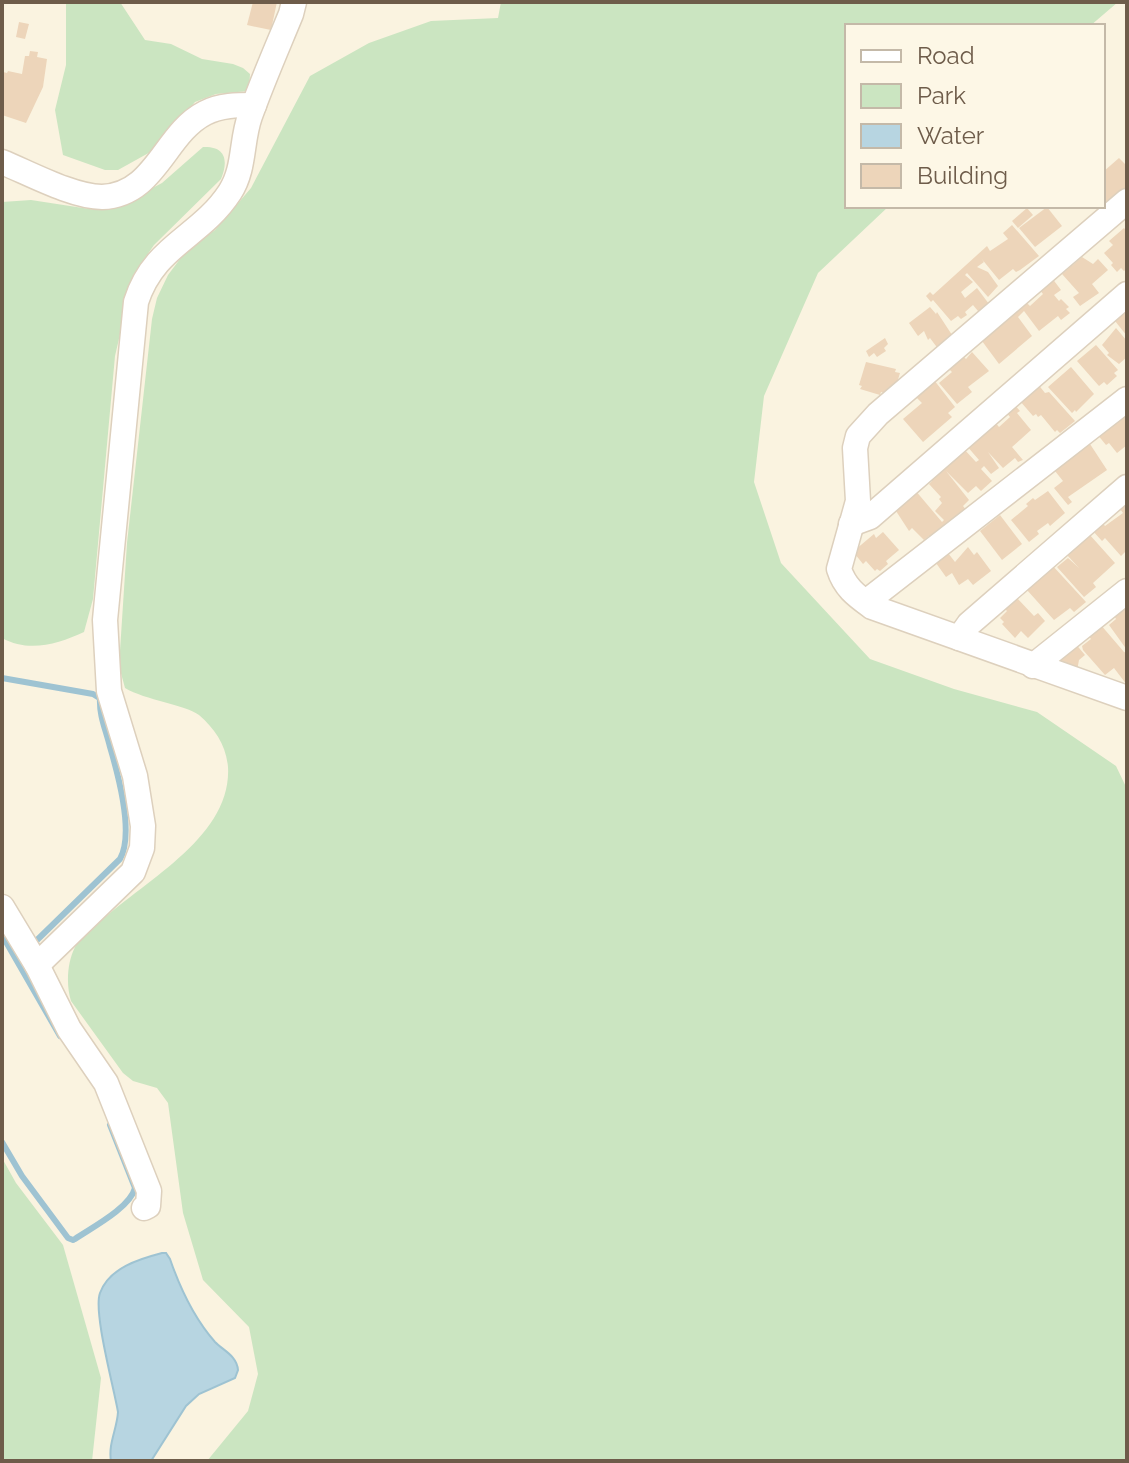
<svg xmlns="http://www.w3.org/2000/svg" width="1129" height="1463" font-family="Raleway,sans-serif">
<style>
.green{fill:#cbe5c1}
.water{fill:#b7d5e1;stroke:#9ec3d2;stroke-width:2}
.lines{fill:none;stroke-linecap:round;stroke-linejoin:round}
.stream{stroke:#9ec3d2;stroke-width:6}
.building{fill:#edd5ba}
.street-casing{stroke:#ddd0bd;stroke-width:27}
.street{stroke:#fff;stroke-width:24}
</style>
<rect width="100%" height="100%" fill="#faf3e0"/>
<g class="green">
<path d="M66 2H120L145 40 171 44 202 59 233 64 243 68 250 74 249 91 216 94 195 102 154 150 118 170H105L63 155 55 110 66 65Z"/>
<path d="M501 2H1118L1090 26H847V206H889L818 273 764 396 754 482 781 563 870 659 954 689 1037 712 1116 766 1127 789V1461H207L248 1411 258 1374 249 1327 203 1280 183 1213 168 1103 157 1088 133 1081 123 1073 71 1001C66 985 67 963 75 947 79 939 90 932 97 925 141 882 232 838 228 767 226 745 215 729 199 715 186 705 145 700 125 688L119 666 127 543 152 319 157 298 168 275 186 251 215 230 251 188 310 76 369 43 431 21 498 18Z"/>
<path d="M203 147C227 146 228 162 221 179L154 245 134 274 115 356 93 599 84 632C58 644 29 653 2 638V202L31 200 96 210 112 209 162 183Z"/>
<path d="M2 1158 16 1183 63 1245 101 1378 92 1461H2Z"/>
</g>
<path class="water" d="M162 1253H166L170 1259C180 1288 194 1318 215 1342 224 1351 237 1356 238 1370L235 1378 199 1394 186 1406 151 1461H111C108 1444 117 1429 118 1412 114 1388 93 1312 100 1293 109 1268 139 1259 162 1253Z"/>
<g class="lines">
<g class="stream">
<path d="M2 678 93 694 101 699"/>
<path d="M2 935 60 1036"/>
<path d="M35 942 120 859C134 834 118 774 110 747 106 730 99 716 100 698"/>
<path d="M2 1142 22 1176 68 1238 73 1240"/>
<path d="M75 1239C91 1228 130 1208 135 1188L110 1125"/>
</g>
</g>
<g class="building">
<path d="M253 2H277L271 30 247 25Z"/>
<path d="M19 22 29 24 25 39 16 37Z"/>
<path d="M30 51 38 52 37 57 47 59 43 87 26 123 2 115V75L3 72 7 73 8 71 22 74 25 56H29Z"/>
<path d="M1119 158 1127 166V187L1103 208V172Z"/>
<path d="M1047 207 1062 226 1035 247 1019 228Z"/>
<path d="M1027 208 1033 215 1018 228 1012 221Z"/>
<path d="M1012 225 1039 256 1020 270 1016 272 1013 269 999 280 981 258 984 262 977 267 988 272 998 286 988 297 967 273 965 275 973 282 961 292 965 298 977 288 992 308 983 317 973 305 965 312 967 315 961 319 958 316 951 321 933 300 931 302 926 296 930 292 933 295 987 246 990 251 1008 239 1003 233Z"/>
<path d="M1124 228 1127 232V268L1124 271 1121 268 1117 272 1111 265 1113 263 1104 253 1113 245 1109 241Z"/>
<path d="M1082 257 1093 264 1098 259 1108 270 1092 284 1099 293 1080 306 1073 297 1079 293 1062 274Z"/>
<path d="M1052 278 1061 290 1054 295 1059 301 1061 299 1069 307 1066 309 1070 313 1061 320 1058 316 1039 331 1024 311 1018 317 1032 336 999 364 982 341 1025 301 1030 306 1043 294 1039 289Z"/>
<path d="M1127 303V336L1111 316Z"/>
<path d="M930 307 936 314 937 312 954 338 939 350 930 338 928 340 924 331 918 336 909 323Z"/>
<path d="M1116 328 1127 341V357L1119 364 1107 355 1109 353 1102 345Z"/>
<path d="M885 338 888 344 884 348 886 351 877 357 874 353 869 357 866 351Z"/>
<path d="M1096 345 1118 370 1114 373 1117 376 1107 385 1104 382 1099 386 1077 361Z"/>
<path d="M972 352 989 371 968 387 972 392 957 404 939 383 952 372 949 369 964 357 966 359Z"/>
<path d="M866 362 896 369 895 372 900 373 893 396 881 392 880 395 860 389 862 386 859 385Z"/>
<path d="M1071 367 1094 394 1076 412 1075 410 1072 413 1048 387Z"/>
<path d="M934 380 955 407 948 413 952 417 923 442 903 419 922 403 916 397Z"/>
<path d="M1037 383 1045 393 1049 392 1075 421 1060 433 1057 430 1055 432 1041 415 1038 417 1036 414 1033 416 1020 401Z"/>
<path d="M1013 403 1020 411 1017 413 1031 430 1012 447 1023 460 1018 462 1015 458 1003 468 988 452 999 468 991 474 984 466 981 469 992 481 981 491 976 486 968 493 946 471 969 500 963 506 967 511 931 538 929 536 924 540 912 528 909 531 896 511 913 497 910 494 915 490 942 522 944 520 935 511 942 503 939 499 941 497 929 484 932 481 929 478 963 448 976 462 979 460 966 445 994 421 999 427 1010 417 1005 411Z"/>
<path d="M1127 409V445L1117 453 1109 443 1106 445 1097 434Z"/>
<path d="M1090 444 1107 470 1068 497 1072 502 1068 505 1054 488 1063 481 1055 471 1073 453 1075 455Z"/>
<path d="M1048 491 1065 513 1050 526 1048 523 1037 531 1039 534 1029 542 1011 520 1028 506 1026 504 1033 498 1035 500Z"/>
<path d="M1127 498V550L1121 556 1105 538 1102 541 1092 530 1101 521 1105 526 1123 513 1118 506Z"/>
<path d="M1000 515 1022 544 1002 560 980 531Z"/>
<path d="M883 532 899 550 886 561 888 564 880 571 877 569 875 571 866 561 863 564 855 554V550L874 534 876 538Z"/>
<path d="M1089 534 1115 563 1093 583 1096 587 1084 597 1057 567 1068 558 1079 568 1067 555Z"/>
<path d="M968 547 974 555 977 552 991 571 973 585 968 579 959 585 952 573 946 577 936 563 948 553 955 562Z"/>
<path d="M1051 564 1086 602 1074 612 1070 608 1054 620 1027 590Z"/>
<path d="M1017 598 1034 616 1038 613 1045 621 1028 638 1021 631 1015 638 1002 624 1004 622 1000 618 1007 611 1005 609Z"/>
<path d="M1127 601V650L1109 625 1116 619 1112 612Z"/>
<path d="M1100 624 1124 652 1127 653V685L1114 668 1105 675 1083 650 1082 646 1091 639 1087 634Z"/>
<path d="M1074 642 1085 655 1079 660 1077 671 1054 665Z"/>
</g>
<g class="lines">
<g class="street-casing">
<g id="street">
<path d="M2 162C29 173 73 197 102 197 156 195 164 134 205 113 220 105 238 105 254 105"/>
<path d="M1127 201 878 414 858 436 855 448 858 501 839 569C845 588 857 596 872 607L1127 698"/>
<path d="M851 524 870 517 1127 294"/>
<path d="M866 602 1127 399"/>
<path d="M959 638 969 624 1127 487"/>
<path d="M1033 666 1127 591"/>
<path d="M2 907 37 965 69 1029 106 1083 149 1191 148 1206 144 1208"/>
<path d="M37 965 133 872 142 848 143 826 135 776 109 691 105 620 136 302C154 245 200 238 230 192 245 169 241 141 250 116 262 82 277 48 291 14L294 2"/>
</g>
</g>
<use href="#street" class="street"/>
</g>
<rect width="1129" height="1463" fill="none" stroke="#6e5c4a" stroke-width="8"/>
<rect x="845" y="24" width="260" height="184" fill="#fdf7e6" stroke="#c4b9a8" stroke-width="2"/>
<rect x="861" y="50" width="40" height="12" fill="#ffffff" stroke="#c4b9a8" stroke-width="2"/>
<text x="917" y="64" font-size="24" fill="#6e5c4a">Road</text>
<rect x="861" y="84" width="40" height="24" fill="#cbe5c1" stroke="#c4b9a8" stroke-width="2"/>
<text x="917" y="104" font-size="24" fill="#6e5c4a">Park</text>
<rect x="861" y="124" width="40" height="24" fill="#b7d5e1" stroke="#c4b9a8" stroke-width="2"/>
<text x="917" y="144" font-size="24" fill="#6e5c4a">Water</text>
<rect x="861" y="164" width="40" height="24" fill="#edd5ba" stroke="#c4b9a8" stroke-width="2"/>
<text x="917" y="184" font-size="24" fill="#6e5c4a">Building</text>
</svg>
